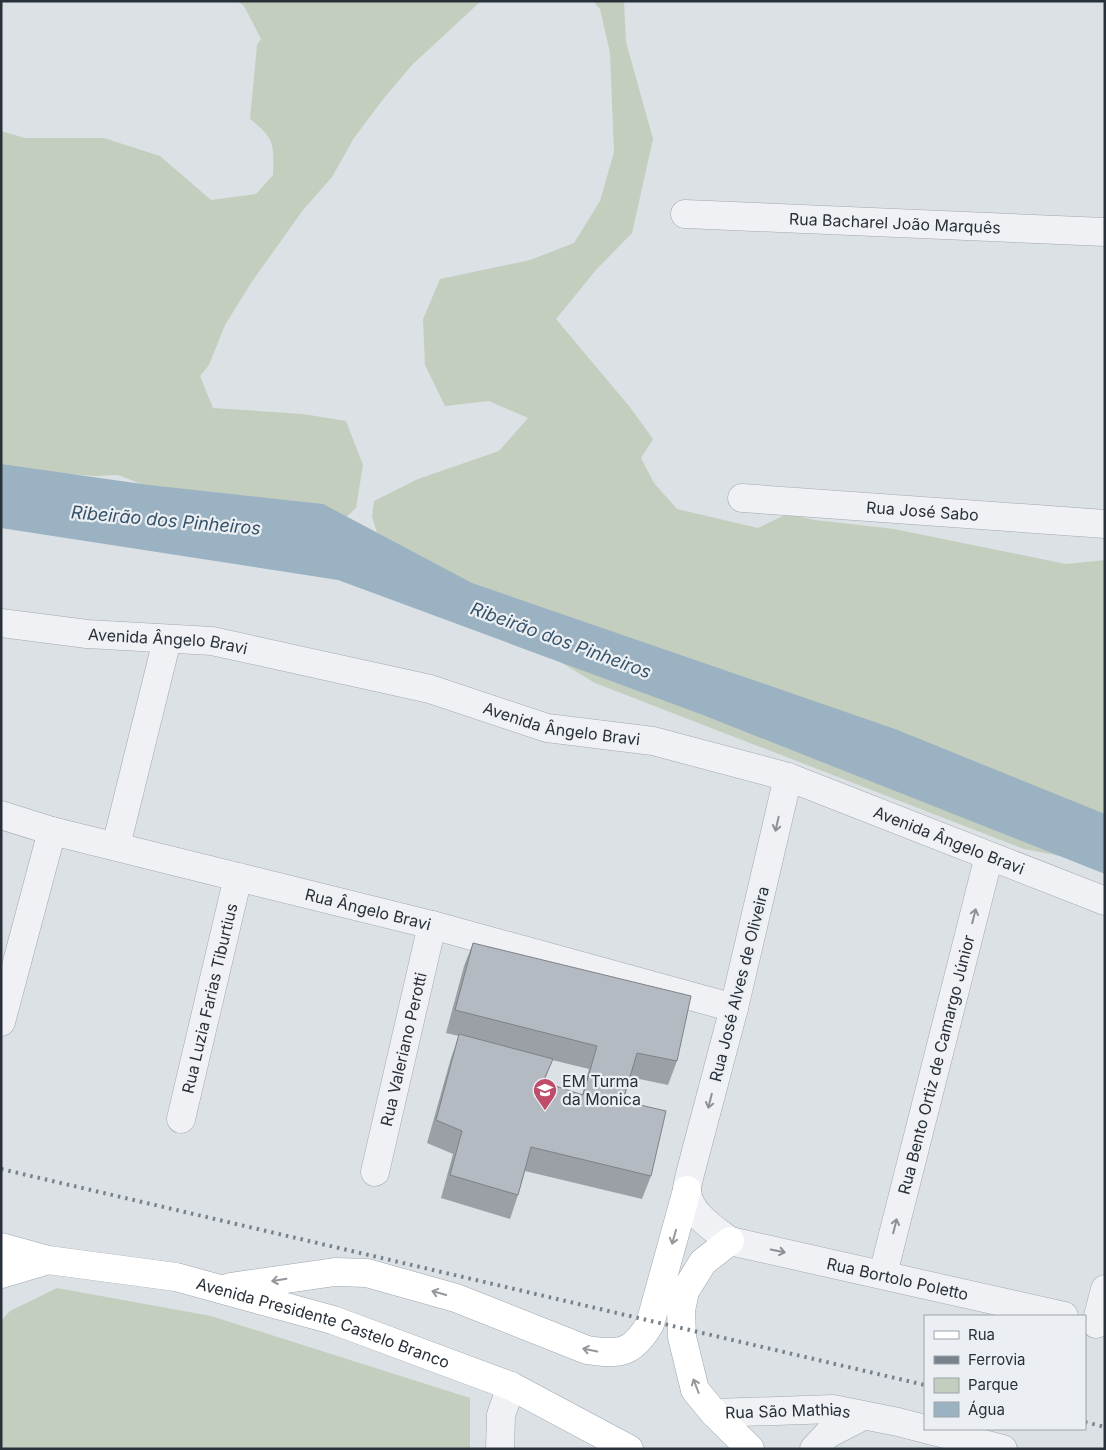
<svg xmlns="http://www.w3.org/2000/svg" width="1106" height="1450" font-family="Inter,sans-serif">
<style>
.green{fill:#c4cebe}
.water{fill:#9ab2c2}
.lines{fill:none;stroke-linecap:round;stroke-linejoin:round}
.minor-casing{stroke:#a2a8ae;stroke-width:29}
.major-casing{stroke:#9da6af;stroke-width:29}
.minor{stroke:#eff1f4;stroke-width:28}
.major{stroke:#fff;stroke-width:28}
.rail{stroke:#78828d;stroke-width:4;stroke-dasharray:2.5 5;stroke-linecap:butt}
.wall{fill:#9ba0a6;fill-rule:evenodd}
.building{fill:#b4bac1;stroke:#7e8287}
.oneway{stroke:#8c9097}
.oneway2{stroke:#94989c}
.labels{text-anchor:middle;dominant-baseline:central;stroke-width:4.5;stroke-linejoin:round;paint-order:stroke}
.street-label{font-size:16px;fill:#28303a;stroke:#ebeff3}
.poi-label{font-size:16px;fill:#28303a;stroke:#ebeff3;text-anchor:start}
.water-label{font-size:18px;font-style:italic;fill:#365269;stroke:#ebeff3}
</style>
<rect width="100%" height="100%" fill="#dce1e5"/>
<g class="green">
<path d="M237 1H481L412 65 384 98 354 138 332 177 303 210 251 283 225 325 209 365 200 376 213 408 303 414 346 421 363 465 356 508 324 538 149 487 118 475 95 476 1 468V131L25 138H104L160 156 211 200 256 194 273 175C274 144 275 139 250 119L257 45 261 39 244 6Z"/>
<path d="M593 1H624L626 42 653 139 632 233 596 270 556 319 629 406 653 439 641 458 654 483 677 509 758 528 787 514 815 520 894 529 1066 564 1105 560V856H1060L1024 849 595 683 509 631 390 573 372 517 374 501 418 479 499 451 528 418 489 401 445 406 425 365 423 319 440 279 530 260 574 243 600 201 614 152 610 53 600 9Z"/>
<path d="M57 1288 211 1316 470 1398V1449H1V1321L10 1311Z"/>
</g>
<path class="water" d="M1 464 149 485 323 504 472 583 895 729 1105 814V874L703 715 338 580 1 528Z"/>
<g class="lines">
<g class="minor-casing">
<g id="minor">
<path id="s1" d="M685 214 1105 232"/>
<path id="s2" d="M742 498 1105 524"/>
<path id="s3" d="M1 623 87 634 212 641 430 689 547 728 653 741 788 777 1105 901"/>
<path id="s4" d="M788 777 734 1008 690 1174C689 1179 687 1185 687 1190 688 1213 714 1229 730 1241L1064 1316"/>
<path id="s5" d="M1 815 52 831 432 925 734 1008"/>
<path d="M116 846 167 640"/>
<path d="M1 1022 52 831"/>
<path id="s6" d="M181 1119 238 877"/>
<path id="s7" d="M375 1172 432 925"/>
<path id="s8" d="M883 1274 989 856"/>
<path d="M1096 1324 1105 1289"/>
<path id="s9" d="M714 1413 833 1409 898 1422 1003 1449"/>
<path d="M500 1449 501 1415 511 1386"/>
<path d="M814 1449 828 1434 861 1417"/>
</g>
</g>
<g class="major-casing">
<g id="major">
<path d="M730 1241 703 1262 685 1291 681 1310 682 1337 695 1390 714 1413 750 1449"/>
<path id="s10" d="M1 1247 48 1260 176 1277 333 1320 511 1386 629 1449"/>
<path d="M1 1274 48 1260"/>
<path d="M230 1287 335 1272 367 1273 456 1298 587 1350C620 1355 632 1354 650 1324L687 1190"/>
</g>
</g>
<use href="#minor" class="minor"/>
<use href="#major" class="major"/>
<g class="rail">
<path d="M1 1169 925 1385"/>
<path d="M1085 1422 1105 1427"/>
</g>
</g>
<path class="wall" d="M473 943 677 1061 668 1085 630 1077 623 1101 651 1176 642 1199 525 1171 518 1195 510 1219 441 1198 453 1154 427 1143 451 1058 459 1036 446 1033 464 966ZM552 1060 589 1069 582 1095 544 1082Z"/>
<path class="building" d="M473 943 691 996 677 1061 637 1053 623 1101 666 1111 651 1176 531 1147 518 1195 450 1175 462 1131 436 1120 459 1034 553 1059 543 1082 583 1095 597 1046 455 1010Z"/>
<defs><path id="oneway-shaft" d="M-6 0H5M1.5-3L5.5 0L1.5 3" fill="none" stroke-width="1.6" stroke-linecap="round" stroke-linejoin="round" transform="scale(1.25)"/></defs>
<g class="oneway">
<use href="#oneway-shaft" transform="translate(777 824) rotate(103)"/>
<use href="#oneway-shaft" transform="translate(974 916) rotate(-76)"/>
<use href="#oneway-shaft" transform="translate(710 1101) rotate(104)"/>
<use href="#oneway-shaft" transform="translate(895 1226) rotate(-76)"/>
<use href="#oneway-shaft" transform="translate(778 1251) rotate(12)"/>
</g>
<g class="oneway2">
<use href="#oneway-shaft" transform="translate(674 1237) rotate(106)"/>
<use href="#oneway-shaft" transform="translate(279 1280) rotate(171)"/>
<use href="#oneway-shaft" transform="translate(439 1293) rotate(-164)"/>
<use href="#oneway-shaft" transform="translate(590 1350) rotate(-168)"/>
<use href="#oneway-shaft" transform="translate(696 1386) rotate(-111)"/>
</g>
<defs>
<g id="school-pin" transform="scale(1.25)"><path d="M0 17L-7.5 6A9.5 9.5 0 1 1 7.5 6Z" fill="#bf4c69" stroke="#ebeff3"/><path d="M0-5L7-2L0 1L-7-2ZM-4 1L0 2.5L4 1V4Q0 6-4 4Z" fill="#fff"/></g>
</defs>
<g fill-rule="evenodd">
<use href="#school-pin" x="545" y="1090"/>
</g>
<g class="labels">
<g class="street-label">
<text stroke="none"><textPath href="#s1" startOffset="210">Rua Bacharel João Marquês</textPath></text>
<text stroke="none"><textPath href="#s2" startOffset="181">Rua José Sabo</textPath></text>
<text stroke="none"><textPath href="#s3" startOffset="168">Avenida Ângelo Bravi</textPath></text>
<text stroke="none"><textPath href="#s3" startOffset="572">Avenida Ângelo Bravi</textPath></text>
<text stroke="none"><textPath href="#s3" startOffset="978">Avenida Ângelo Bravi</textPath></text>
<text stroke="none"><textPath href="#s5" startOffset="379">Rua Ângelo Bravi</textPath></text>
<text transform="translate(739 984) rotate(-76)">Rua José Alves de Oliveira</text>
<text stroke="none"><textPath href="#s6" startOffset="124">Rua Luzia Farias Tiburtius</textPath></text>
<text stroke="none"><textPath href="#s7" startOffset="126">Rua Valeriano Perotti</textPath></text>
<text stroke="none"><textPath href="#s8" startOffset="216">Rua Bento Ortiz de Camargo Júnior</textPath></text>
<text stroke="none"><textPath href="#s4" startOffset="666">Rua Bortolo Poletto</textPath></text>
<text stroke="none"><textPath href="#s10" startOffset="332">Avenida Presidente Castelo Branco</textPath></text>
<text stroke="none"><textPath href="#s9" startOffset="74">Rua São Mathias</textPath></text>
</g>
<g class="poi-label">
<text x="562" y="1081">EM Turma<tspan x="562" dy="18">da Monica</tspan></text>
</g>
<g class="water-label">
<text transform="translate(166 520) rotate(5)">Ribeirão dos Pinheiros</text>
<text transform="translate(561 640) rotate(20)">Ribeirão dos Pinheiros</text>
</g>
</g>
<rect width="1106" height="1450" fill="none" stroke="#28303a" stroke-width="5"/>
<rect x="924" y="1315" width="162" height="115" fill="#ebeff3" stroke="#9da3a9"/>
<rect x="934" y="1331" width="25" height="8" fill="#ffffff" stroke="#9da3a9"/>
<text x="968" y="1340" font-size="15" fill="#28303a">Rua</text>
<rect x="934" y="1356" width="25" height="8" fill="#78828d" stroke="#9da3a9"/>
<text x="968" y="1365" font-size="15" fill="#28303a">Ferrovia</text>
<rect x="934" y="1378" width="25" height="15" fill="#c4cebe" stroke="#9da3a9"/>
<text x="968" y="1390" font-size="15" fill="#28303a">Parque</text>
<rect x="934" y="1402" width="25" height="15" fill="#9ab2c2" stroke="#9da3a9"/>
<text x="968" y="1415" font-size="15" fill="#28303a">Água</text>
</svg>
